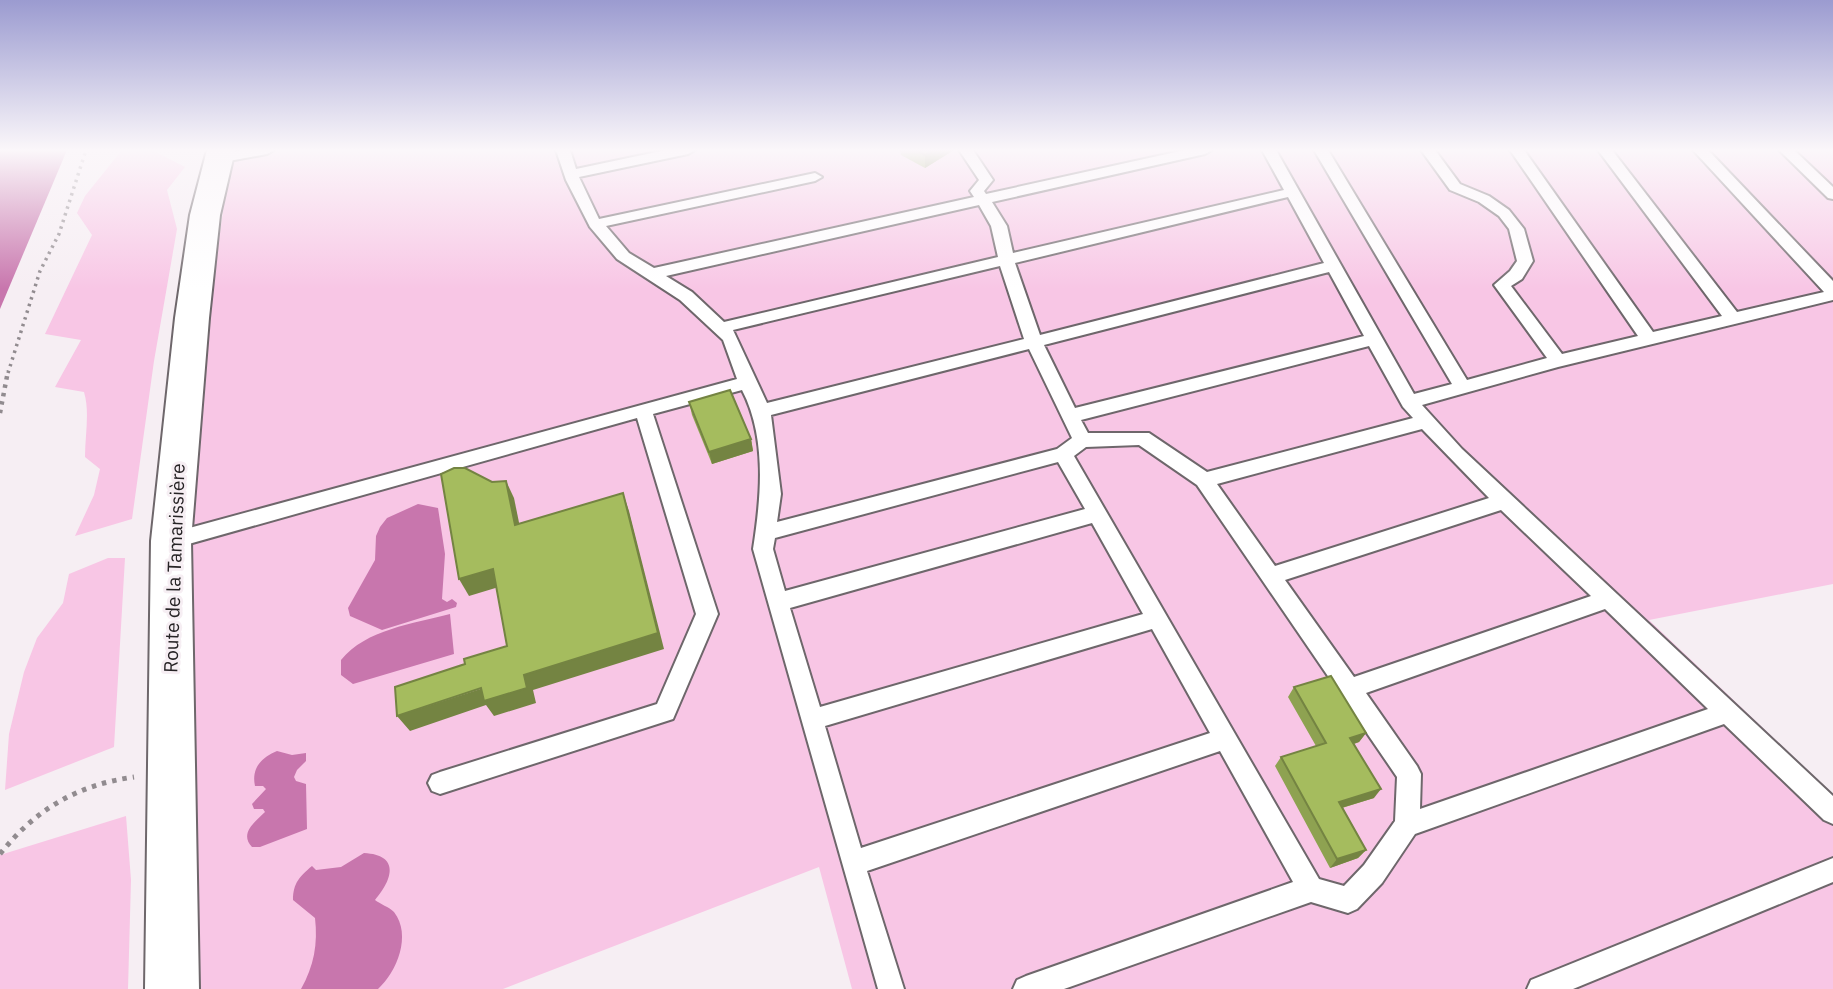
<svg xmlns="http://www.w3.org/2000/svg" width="1833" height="989" font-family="'IBM Plex Sans',sans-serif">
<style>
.green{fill:#f8c6e5}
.water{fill:#c876ad}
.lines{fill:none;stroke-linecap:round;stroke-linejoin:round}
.lane-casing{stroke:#6e676b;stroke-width:4}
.street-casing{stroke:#6e676b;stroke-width:4}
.path-far2{stroke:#918b8f;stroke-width:3.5;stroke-dasharray:2.5 4.5;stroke-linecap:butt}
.path-far1{stroke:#918b8f;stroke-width:4.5;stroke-dasharray:3.5 5;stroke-linecap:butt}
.path{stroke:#918b8f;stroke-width:5;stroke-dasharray:4.5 6;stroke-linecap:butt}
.lane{fill:#fff;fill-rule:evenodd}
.street{fill:#fff;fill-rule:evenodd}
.wall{fill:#8ea251}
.shaded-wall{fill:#748442}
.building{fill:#a5bc5e;stroke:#748442;stroke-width:2}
.labels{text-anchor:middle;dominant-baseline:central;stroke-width:6;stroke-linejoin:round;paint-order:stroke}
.street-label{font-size:19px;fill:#262325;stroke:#f6eef3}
</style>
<rect width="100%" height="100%" fill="#f6eef3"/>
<g class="green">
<path d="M122 150H152L185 167 167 190 177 229 154 361 132 519 75 536 94 495 100 469 85 457C85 435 90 412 84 392L55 387 81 340 45 334 92 235 77 213 85 196Z"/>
<path d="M247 150H1833V584L1649 620 1833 794V989H852L819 867 503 989H188L180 520 231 153Z"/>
<path d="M108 558H125L114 747 5 790 9 734 24 672 37 638 63 603 69 574Z"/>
<path d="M126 816 131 880 128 989H0V855Z"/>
</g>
<g class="water">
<path d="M0 150H67L0 309Z"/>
<path d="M418 504 438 508 445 554 442 599 447 602 452 599 457 603 456 607 382 630 350 616 348 608 375 560 376 536 380 527 387 518Z"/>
<path d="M450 614 454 654 353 684 341 675V660C366 629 413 624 450 614Z"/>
<path d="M277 751 292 755 306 753V761L297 770 294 777 296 781 306 784 307 829 260 847H252C239 833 255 822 265 812L263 809H254L252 804 266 789 263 786H255C251 768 262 757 277 751Z"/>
<path d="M364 853C400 855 393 879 375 900 380 904 389 907 394 912 412 935 397 972 378 989H301C314 966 318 944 315 918L293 900C293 883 300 876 312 866L316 870 341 867Z"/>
</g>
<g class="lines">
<g class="lane-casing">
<g id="lane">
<path d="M242 150H274L267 154 218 163 211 159 213 156Z"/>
<path d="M556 150H570L576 169 666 150H695L688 154 579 177 599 219 815 173 822 177 815 181 606 226 629 253 654 268 974 197 970 191 979 180 959 150H973L993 180 984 191 986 194 1185 150H1212L1205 154 992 202 1007 226 1013 253 1284 190 1262 150H1276L1414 394 1452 384 1314 150H1328L1467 380 1547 358 1494 285 1510 271 1517 261 1509 229 1499 216 1479 202 1450 190 1421 150H1435L1460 184 1489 196 1509 210 1524 229 1533 261 1522 279 1511 286 1562 354 1638 336 1510 150H1524L1653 332 1722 316 1598 150H1612L1737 312 1824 292 1693 150H1708L1833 281V300L1558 367 1422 405 1462 449 1833 796V824L1824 820 1724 724 1415 834 1382 883 1357 909 1348 913 1311 902 1064 989H1013L1017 980 1026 976 1293 882 1220 751 867 871 904 989H878L753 549C761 498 767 438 742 390L653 414 718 614 673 719 440 794 432 791 428 783 432 775 440 772 657 704 696 614 637 418 171 549 164 547 161 541 164 535 171 533 737 379 723 340 680 300 617 259 590 227 566 180ZM1288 197 1324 263 1040 335 1015 263ZM979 205 991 226 998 257 724 322 692 292 666 276ZM1000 266 1024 339 767 403 733 330ZM1329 272 1364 336 1075 408 1044 345ZM1369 346 1403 407 1413 418 1207 472 1149 433H1088L1081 420ZM1029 349 1072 438 1057 449 777 522 781 494 771 415ZM1422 429 1489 498 1275 566 1217 484ZM1139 445 1197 485 1397 777 1395 821 1364 865 1344 886 1319 879 1074 456 1086 447ZM1058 462 1085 509 785 591 773 549 775 538ZM1501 510 1591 596 1354 677 1285 580ZM1092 523 1143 614 820 707 790 608ZM1605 609 1708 709 1420 809 1421 774 1417 766 1366 693ZM1152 629 1210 733 861 848 825 726Z"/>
<path d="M1779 150H1794L1833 187V199L1828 198Z"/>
<path d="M1833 858V882L1573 989H1527L1531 980Z"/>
</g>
</g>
<g class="street-casing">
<path id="street" d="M207 150H235L220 215 209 318 191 541 199 989H145L151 541 175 318 190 215Z"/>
</g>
<path class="path-far2" d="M8 373 40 271 59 234 86 150"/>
<path class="path-far1" d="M0 413 8 371"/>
<path class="path" d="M0 854C36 809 77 785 134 777"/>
<use href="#lane" class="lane"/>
<use href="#street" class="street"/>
</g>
<g class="wall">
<path d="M900 150H954L925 168 901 155Z"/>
<path d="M689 402 751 439 753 451 712 464 692 415Z"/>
<path d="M1294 687 1366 733 1359 742 1354 744 1374 798 1342 808 1366 850 1358 858 1330 868 1275 766 1281 757 1316 746 1288 697Z"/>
</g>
<g class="shaded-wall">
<path d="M933 150H954L925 168V155Z"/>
<path d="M751 439 753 451 712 464 709 452Z"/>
<path d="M506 481 514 498 523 542 515 525Z"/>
<path d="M623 493 629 511 664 649 533 690 536 703 494 716 486 705 410 731 397 716 524 675Z"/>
<path d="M493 569 502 586 469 596 459 579Z"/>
<path d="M1366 733 1359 742 1343 747 1350 738Z"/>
<path d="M1381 789 1374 798 1331 811 1339 802Z"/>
<path d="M1366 850 1358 858 1330 868 1337 859Z"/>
</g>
<g class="building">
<path d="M916 150H933L925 155Z"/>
<path d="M730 390 751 439 709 452 689 402Z"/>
<path d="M454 468H465L492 482 506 481 515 525 623 493 658 633 524 675 527 688 484 701 481 688 397 716 395 687 465 664 464 659 507 646 493 569 459 579 441 474Z"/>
<path d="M1331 676 1366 733 1350 738 1381 789 1339 802 1366 850 1337 859 1281 757 1326 743 1294 687Z"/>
</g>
<linearGradient id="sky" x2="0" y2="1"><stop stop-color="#9b9bd0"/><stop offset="0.52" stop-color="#fbf7fa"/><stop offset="1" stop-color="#fbf7fa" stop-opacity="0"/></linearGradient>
<rect width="1833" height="289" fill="url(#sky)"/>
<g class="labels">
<g class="street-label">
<text transform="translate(174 568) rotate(-88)">Route de la Tamarissière</text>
</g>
</g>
</svg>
